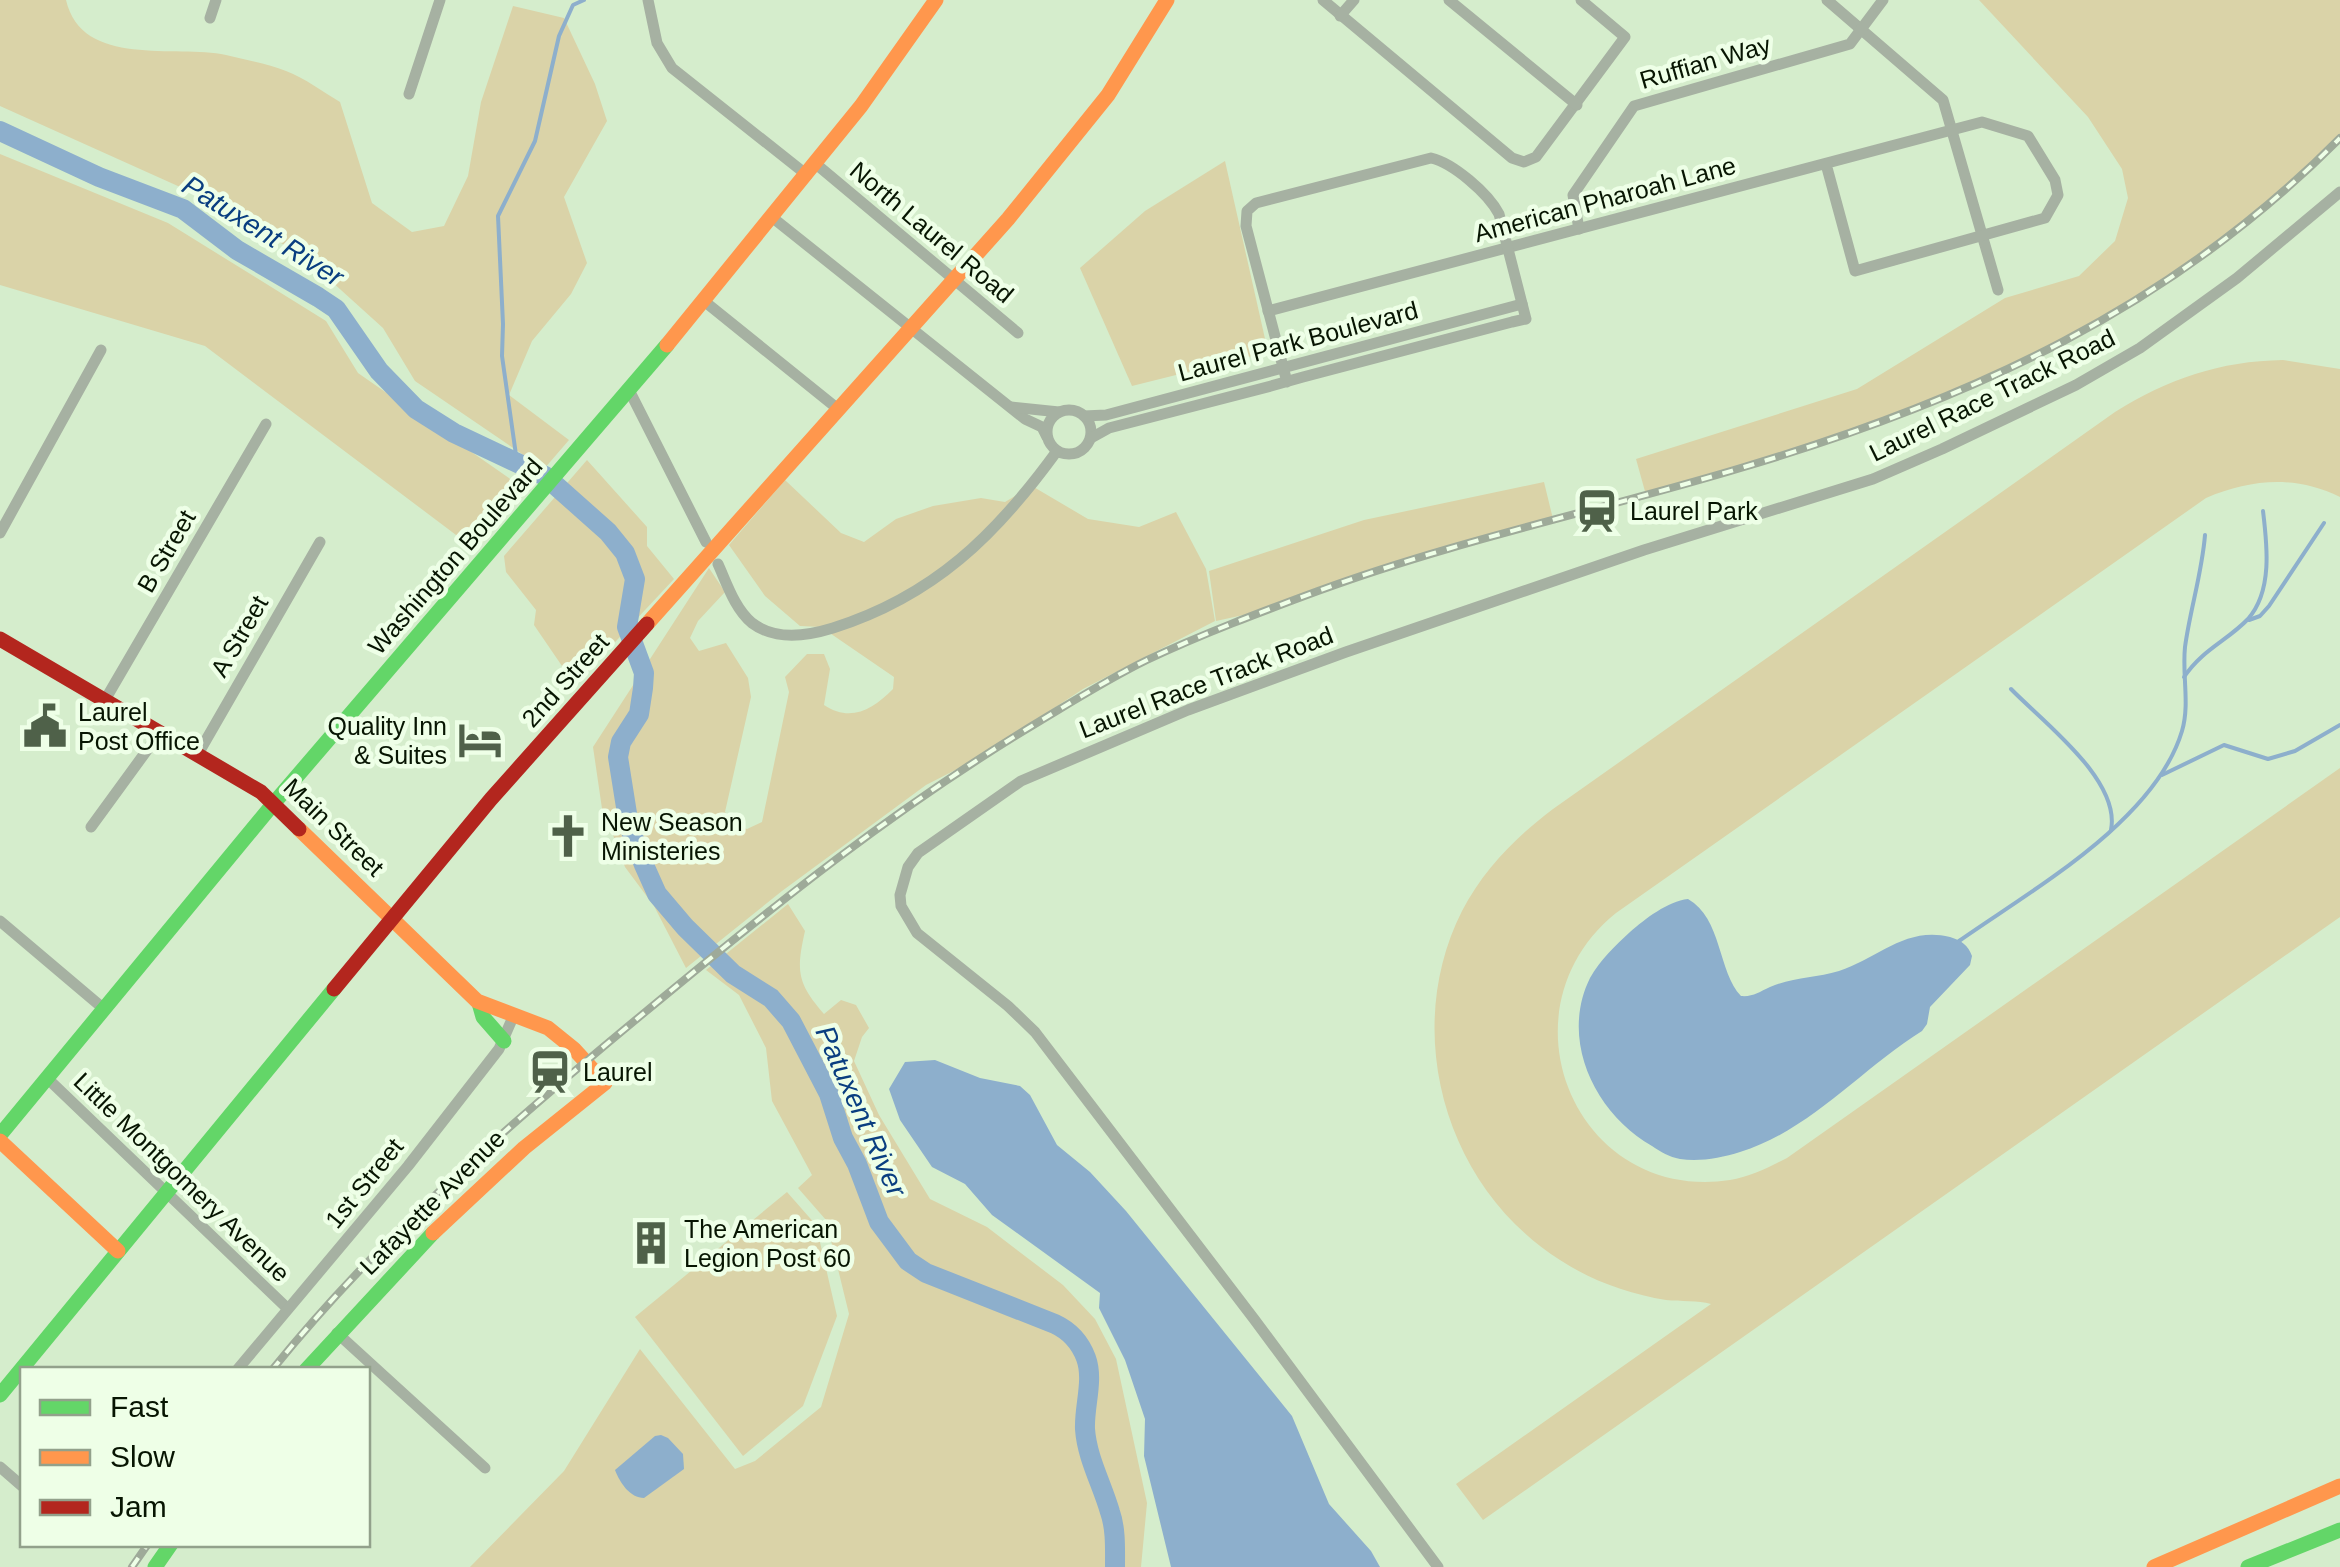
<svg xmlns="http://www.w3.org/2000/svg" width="2340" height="1567" font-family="Arial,sans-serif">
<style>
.green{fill:#dad3a8}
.water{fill:#8dafcc}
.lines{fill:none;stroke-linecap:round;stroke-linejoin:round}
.stream{stroke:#8dafcc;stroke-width:4}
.river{stroke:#8dafcc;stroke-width:20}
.street{stroke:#a6b1a2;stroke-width:11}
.fast{stroke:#63d668;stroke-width:15}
.slow{stroke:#ff974d;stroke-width:15}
.jam{stroke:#b3261e;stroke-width:15}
.rail-casing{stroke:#9eaa99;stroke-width:8}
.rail{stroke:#eeffe7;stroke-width:4;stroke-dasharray:11;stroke-linecap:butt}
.labels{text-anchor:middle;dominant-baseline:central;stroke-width:9;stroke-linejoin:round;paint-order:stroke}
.street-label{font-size:25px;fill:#071502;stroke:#eeffe7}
.poi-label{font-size:25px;fill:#071502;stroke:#eeffe7;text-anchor:start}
.water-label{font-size:28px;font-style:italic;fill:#093e80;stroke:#eeffe7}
</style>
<rect width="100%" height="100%" fill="#d5edcc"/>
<g class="green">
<path d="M0 0H66C82 69 176 44 226 55 246 60 268 64 286 71 305 78 323 92 340 102L372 203 412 232 444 226 468 176 481 102 513 6 564 18 595 84 607 121 564 197 587 263 571 294 532 341 509 395 569 440 544 469 415 381 383 328 310 262 229 209 0 106Z"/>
<path d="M1979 0H2340V137C2275 199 2209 257 2133 304 1984 397 1814 449 1646 495L1636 459 1857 389 2005 298 2079 276 2115 241 2128 198 2122 169 2088 117Z"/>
<path d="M0 154 168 223 326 321 358 373 526 490 476 550 205 346 0 285Z"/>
<path d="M1225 161 1268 352 1132 386 1080 268 1145 211Z"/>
<path d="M2283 360 2340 369V497C2295 475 2251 479 2206 498L1616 913C1496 1010 1575 1203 1730 1180 1750 1177 1769 1167 1787 1158L2340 768V917L1483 1520 1456 1484 1711 1304C1698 1300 1681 1302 1666 1300 1629 1294 1592 1281 1560 1260 1445 1187 1401 1032 1462 911 1484 869 1516 837 1553 809L2115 412C2168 379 2220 361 2283 360Z"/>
<path d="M587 460 647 527V546L674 579 575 685 534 625 536 610 506 572 504 556Z"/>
<path d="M785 480 841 533 864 542 896 519 933 506 981 498 1005 502 1032 486 1088 519 1139 527 1176 512 1206 569 1215 621 1083 689 977 759 926 785 782 891 686 968 654 906 625 867 613 835 605 829 593 747 709 568 725 592 698 621 690 638 699 651 726 643 748 678 751 697 725 812 735 824 747 829 762 822 789 692 785 677 807 654H824L830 669 824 705C851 723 873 709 893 689L894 677 821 627 800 626 765 596 729 545Z"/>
<path d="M1544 482 1553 519 1431 553 1271 609 1216 621 1209 571 1364 520Z"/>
<path d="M788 904 805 931C796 971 797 983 824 1014L841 1000 856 1005 869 1028 862 1037 854 1061 879 1115 930 1199 987 1227 1063 1285 1095 1319 1116 1359 1147 1503 1141 1567H470L564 1471 640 1349 735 1469 755 1461 821 1407 849 1314 826 1220 798 1188 812 1175 772 1101 766 1048 739 995 706 970Z"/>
<path d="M787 1192 816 1225 837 1316 803 1406 743 1456 635 1317Z"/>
</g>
<g class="water">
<path d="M1688 899C1722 918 1718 972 1741 996 1753 997 1759 992 1770 987 1793 977 1816 978 1839 971 1878 958 1906 926 1950 937 1962 941 1968 945 1972 956L1970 965 1930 1007 1927 1024 1922 1031C1861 1069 1811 1130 1740 1152 1721 1158 1699 1162 1680 1159 1669 1157 1661 1152 1652 1146 1596 1114 1559 1041 1590 978 1600 960 1615 946 1630 932 1645 919 1668 901 1688 899Z"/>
<path d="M935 1060 980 1078 1020 1086 1030 1095 1057 1145 1090 1172 1126 1211 1292 1416 1329 1504 1371 1551 1380 1567H1171L1144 1456 1145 1419 1125 1360 1099 1308 1100 1293 992 1215 965 1184 932 1167 900 1120 889 1089 905 1062Z"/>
<path d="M661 1435 668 1438 683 1454 684 1469 644 1498C630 1498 620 1483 615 1470L655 1436Z"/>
</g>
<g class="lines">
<g class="stream">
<path d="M517 462 502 356 503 324 498 216 535 141 559 36 573 5 584 0"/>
<path d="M2249 620 2260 616 2269 606 2324 523"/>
<path d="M2184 677C2203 649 2227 641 2248 619 2273 591 2267 544 2263 511"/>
<path d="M2011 689C2043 722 2121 780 2111 830"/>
<path d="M2162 775 2224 745 2268 759 2295 751 2340 725"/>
<path d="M1959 941C2033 889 2155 821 2182 731 2190 704 2182 675 2185 647 2190 610 2202 573 2205 535"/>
</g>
<path class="river" d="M0 131 99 177 183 209 237 250 318 297 336 309 379 371 416 409 454 433 545 476 608 532 625 553 635 579 627 627 644 673 643 688 639 714 621 742 618 757 629 826 644 865 657 894 685 927 733 974 771 998 791 1021 829 1094 843 1138 857 1164 879 1222 908 1261 926 1273 1055 1324C1070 1331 1080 1342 1086 1358 1094 1380 1084 1406 1085 1429 1087 1458 1102 1484 1110 1512 1116 1529 1115 1549 1115 1567"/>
<g class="street">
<path d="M648 0 657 43 672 68 807 175"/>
<path d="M1323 0 1512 158 1524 162 1536 157 1625 37 1581 0"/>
<path d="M1449 0 1577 105"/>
<path d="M1827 0 1943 100 1998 290"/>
<path d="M1340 16 1354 0"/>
<path d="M210 18 216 0"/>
<path d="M409 94 440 0"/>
<path d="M816 164 1018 333"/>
<path d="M773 218 1025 419 1042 427 1047 437"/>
<path d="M1579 229 1573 195 1634 106 1850 44 1883 0"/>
<path d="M704 301 838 409"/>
<path d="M1268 311 1982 122 2028 136 2055 180 2058 195 2045 218 1855 271 1826 164"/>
<path d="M629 390 706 542"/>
<path d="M1011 407 1059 412"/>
<circle cx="1069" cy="432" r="22"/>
<path d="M1084 416 1106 415 1522 304"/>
<path d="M1091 438 1109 428 1271 386 1303 377 1512 322 1526 319 1499 214C1488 193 1453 163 1431 158L1256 203 1247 211 1246 226 1287 382"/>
<path d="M0 533 101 350"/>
<path d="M718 564C727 584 735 609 752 623 776 641 807 636 833 628 934 596 996 535 1057 451"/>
<path d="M105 700 266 424"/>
<path d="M198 754 320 542"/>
<path d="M91 827 161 731"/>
<path d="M0 921 104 1009"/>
<path d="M47 1078 287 1308"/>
<path d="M337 1333 485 1468"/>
<path d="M237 1370 408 1166 499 1049 513 1017"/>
<path d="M0 1467 22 1486"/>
<path d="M1438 1567 1254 1319 1035 1032 1008 1006 917 933 901 906 900 895 908 867 918 853 1021 781 1188 710 1346 652 1644 550 1873 479 1942 449 2076 385 2140 348 2237 278 2340 192"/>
</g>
<g class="fast">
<path d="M479 1003 483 1017 504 1041"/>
<path d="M0 1135 274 803 667 345"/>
<path d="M306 1370 433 1233"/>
<path d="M0 1395 334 989"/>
<path d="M155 1567 171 1544"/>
<path d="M2248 1567 2340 1530"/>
</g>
<g class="slow">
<path d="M667 345 861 106 936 0"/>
<path d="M647 624 1008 219 1108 95 1167 0"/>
<path d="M299 829 477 1001 548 1028 574 1049 605 1083 524 1148 433 1233"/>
<path d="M0 1141 118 1251"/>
<path d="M2154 1567 2340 1486"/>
</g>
<g class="jam">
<path d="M0 639 261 792 299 829"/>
<path d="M334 989 491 799 647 624"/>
</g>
<g class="rail-casing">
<g id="rail">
<path d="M272 1370C381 1235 511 1123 644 1013 773 906 896 807 1040 721 1075 700 1110 678 1147 660 1202 634 1261 612 1318 591 1457 540 1602 510 1744 467 1970 400 2172 308 2340 138"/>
<path d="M132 1567 148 1544"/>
</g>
</g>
<use href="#rail" class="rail"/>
</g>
<defs>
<g id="station-bare" transform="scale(3.45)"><path d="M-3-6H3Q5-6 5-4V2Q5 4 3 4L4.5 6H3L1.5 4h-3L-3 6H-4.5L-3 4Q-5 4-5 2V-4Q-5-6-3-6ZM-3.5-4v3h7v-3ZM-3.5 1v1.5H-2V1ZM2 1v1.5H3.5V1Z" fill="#4f6149" stroke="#eeffe7" stroke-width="2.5" paint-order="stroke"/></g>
<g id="civic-bare" transform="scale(3.45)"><path d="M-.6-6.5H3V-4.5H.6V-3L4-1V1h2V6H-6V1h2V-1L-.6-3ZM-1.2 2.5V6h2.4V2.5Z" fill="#4f6149" stroke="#eeffe7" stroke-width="2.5" paint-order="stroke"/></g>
<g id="hotel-bare" transform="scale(3.45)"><path d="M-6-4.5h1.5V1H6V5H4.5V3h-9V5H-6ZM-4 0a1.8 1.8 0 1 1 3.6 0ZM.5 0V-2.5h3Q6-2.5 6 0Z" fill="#4f6149" stroke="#eeffe7" stroke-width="2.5" paint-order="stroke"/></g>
<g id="church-bare" transform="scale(3.45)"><path d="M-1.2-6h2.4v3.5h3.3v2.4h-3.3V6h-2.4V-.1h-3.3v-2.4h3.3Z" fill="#4f6149" stroke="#eeffe7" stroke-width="2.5" paint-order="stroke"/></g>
<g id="building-bare" transform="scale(3.45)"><path d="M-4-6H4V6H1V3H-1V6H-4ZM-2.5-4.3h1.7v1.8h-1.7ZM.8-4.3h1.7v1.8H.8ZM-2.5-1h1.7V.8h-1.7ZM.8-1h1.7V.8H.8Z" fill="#4f6149" stroke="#eeffe7" stroke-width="2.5" paint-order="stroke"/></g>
</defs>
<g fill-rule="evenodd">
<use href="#station-bare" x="1597" y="511"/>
<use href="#civic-bare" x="45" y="726"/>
<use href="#hotel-bare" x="480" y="740"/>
<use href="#church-bare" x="568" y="836"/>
<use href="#station-bare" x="550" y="1072"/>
<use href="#building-bare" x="651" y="1243"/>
</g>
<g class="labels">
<g class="street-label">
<text transform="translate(1705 62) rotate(-16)">Ruffian Way</text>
<text transform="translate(1605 199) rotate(-15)">American Pharoah Lane</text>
<text transform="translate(932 232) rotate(40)">North Laurel Road</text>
<text transform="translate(1298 341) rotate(-15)">Laurel Park Boulevard</text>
<text transform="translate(1992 395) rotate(-26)">Laurel Race Track Road</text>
<text transform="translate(166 551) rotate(-60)">B Street</text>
<text transform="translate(455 556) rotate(-49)">Washington Boulevard</text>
<text transform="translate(239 636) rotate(-60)">A Street</text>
<text transform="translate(565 680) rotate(-48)">2nd Street</text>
<text transform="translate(1206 682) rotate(-21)">Laurel Race Track Road</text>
<text transform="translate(334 827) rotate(44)">Main Street</text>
<text transform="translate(182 1177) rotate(44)">Little Montgomery Avenue</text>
<text transform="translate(364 1183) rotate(-51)">1st Street</text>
<text transform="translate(432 1202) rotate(-45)">Lafayette Avenue</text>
</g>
<g class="poi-label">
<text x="1630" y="511">Laurel Park</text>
<text x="78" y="712">Laurel<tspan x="78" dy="29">Post Office</tspan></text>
<text x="447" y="726" text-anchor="end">Quality Inn<tspan x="447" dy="29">&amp; Suites</tspan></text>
<text x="601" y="822">New Season<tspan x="601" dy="29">Ministeries</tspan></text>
<text x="583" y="1072">Laurel</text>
<text x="684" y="1229">The American<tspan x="684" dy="29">Legion Post 60</tspan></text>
</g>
<g class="water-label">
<text transform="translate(263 231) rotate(32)">Patuxent River</text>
<text transform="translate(861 1111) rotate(66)">Patuxent River</text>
</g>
</g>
<rect x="20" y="1367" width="350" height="180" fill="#eeffe7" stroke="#92a18b" stroke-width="2.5"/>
<rect x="40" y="1400" width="50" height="15" fill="#63d668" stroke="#92a18b" stroke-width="2.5"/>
<text x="110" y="1417" font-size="30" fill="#071502">Fast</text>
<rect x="40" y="1450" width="50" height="15" fill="#ff974d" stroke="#92a18b" stroke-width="2.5"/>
<text x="110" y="1467" font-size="30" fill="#071502">Slow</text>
<rect x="40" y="1500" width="50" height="15" fill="#b3261e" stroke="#92a18b" stroke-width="2.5"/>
<text x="110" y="1517" font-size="30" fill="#071502">Jam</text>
</svg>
